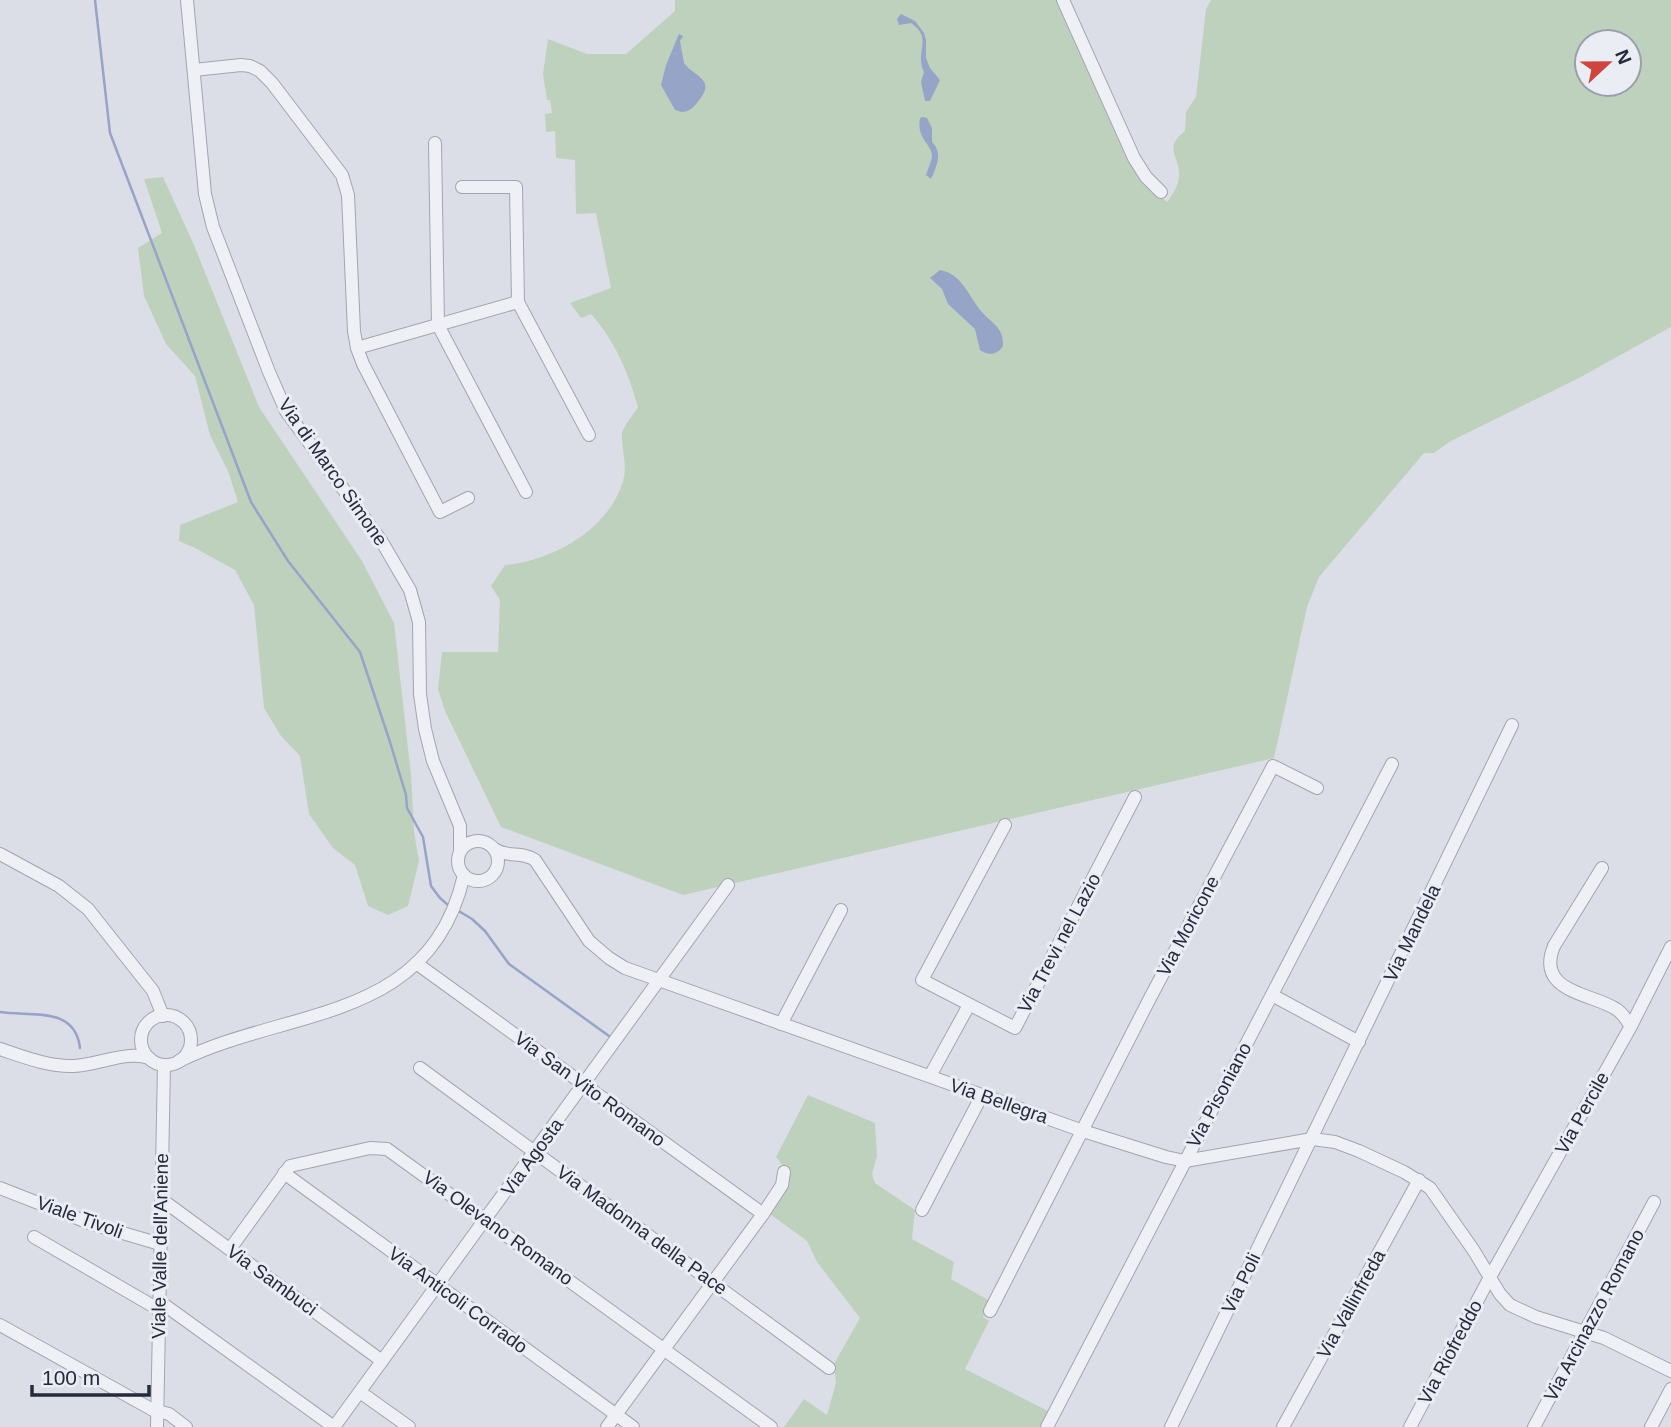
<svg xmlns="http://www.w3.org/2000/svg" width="1671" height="1427" font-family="Arial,sans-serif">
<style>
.green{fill:#bed1bd;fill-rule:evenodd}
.water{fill:#96a4c8}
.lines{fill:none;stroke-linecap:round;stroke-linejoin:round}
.stream{stroke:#96a4c8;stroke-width:2.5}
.minor-casing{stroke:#a2a4b1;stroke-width:14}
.minor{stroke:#eff0f5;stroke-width:12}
.labels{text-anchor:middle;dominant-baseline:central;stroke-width:6;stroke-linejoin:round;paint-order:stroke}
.street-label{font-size:19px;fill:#262a3d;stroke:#ebedf5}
</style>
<rect width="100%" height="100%" fill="#dcdee7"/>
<g class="green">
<path d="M675 0H1058L1144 182 1167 202C1172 195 1178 187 1179 177 1181 157 1162 148 1185 131L1186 112 1196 97 1206 9 1211 0H1671V327L1579 378 1449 442 1434 453H1424L1319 577 1307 607 1274 758 683 895 501 827 445 711 438 689 442 652H498L500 600 491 586 505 565C553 561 612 528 624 477 627 462 621 449 622 434 623 426 634 414 638 407 628 372 615 341 591 314L581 318 570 303 611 288 596 213 576 214 575 160 556 158 555 131 546 132 545 114 552 113 550 100H547L543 74 548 39 587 54H626L675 11ZM1587 42H1629V84H1587Z"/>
<path d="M163 177 194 245 259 407 362 561 394 623 411 775 414 832 419 861 408 906 388 915 368 906 355 865 333 848 309 814 300 756 281 736 264 708 254 605 235 570 195 548 179 541 180 525 238 502 228 471 210 435 195 376 166 344 144 296 138 248 162 233 144 179Z"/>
<path d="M808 1095 875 1123 877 1156 872 1174 875 1183 915 1210 912 1239 954 1262 951 1279 990 1301 983 1317 989 1321 965 1369 1050 1412 1042 1427H784L804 1399 827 1415 836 1383 834 1364 860 1318 817 1262 807 1241 770 1214 787 1171 776 1157Z"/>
</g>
<g class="water">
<path d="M901 14 915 21 924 33 926 40V58L930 68 940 80 930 101H925L921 82 924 72C914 51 934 39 911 23L899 25 897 19Z"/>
<path d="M679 34 683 36 680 41 684 63C693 76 716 79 700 99 694 107 691 111 682 112L675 110 661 85 666 65Z"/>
<path d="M923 117 927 118 932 128V142C943 153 937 166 931 179L926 175C928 169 931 162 932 157 933 144 916 140 920 118Z"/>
<path d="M940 270C962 274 968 295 981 311 992 324 1004 327 1003 346 998 355 988 356 980 350L975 329 948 304 942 289 930 278Z"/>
</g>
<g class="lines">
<g class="stream">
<path d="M95 0 110 133 251 502 288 561 360 652 390 742 406 795 407 808 423 837 431 886 440 898 448 905"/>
<path d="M457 910 472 919 485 931 509 964 609 1036"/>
<path d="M0 1012C30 1017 75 1005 80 1048"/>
</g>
<g class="minor-casing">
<g id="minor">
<path d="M187 0 205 194 213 227 269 372 286 411 382 542 410 590 419 622 420 694 425 729 433 761 460 826V851"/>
<path d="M1063 0 1134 158 1146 177 1161 192"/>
<path d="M194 70 241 65 250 66 260 71 272 83 342 175 348 195 354 331 357 348 518 302 516 187H462"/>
<path d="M435 143 438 325 526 492"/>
<path d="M518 302 589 435"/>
<path d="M357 348 363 364 440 512 468 498"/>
<path d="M1005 825 922 980 1015 1028 1135 797"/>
<circle cx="478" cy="861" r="20"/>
<path d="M494 849C508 858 522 851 535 860L589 941 609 958 625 968 1083 1131 1166 1157 1185 1161 1312 1139 1335 1142 1359 1151 1404 1172 1430 1188 1474 1251 1500 1294 1510 1305 1536 1317 1604 1338 1671 1371"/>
<path d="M0 854 59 886 88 909 153 991 163 1016"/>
<path d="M1602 868 1554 946C1535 992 1591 993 1616 1009 1623 1013 1626 1020 1631 1026"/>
<path d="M416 963 763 1214"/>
<path d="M1272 995 1359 1042"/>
<circle cx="166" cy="1040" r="25"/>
<path d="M781 1024 841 910"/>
<path d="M0 1049C24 1057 49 1067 74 1066 98 1065 128 1050 149 1058"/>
<path d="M179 1061C288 1007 430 1024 464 875"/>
<path d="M420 1068 829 1368"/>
<path d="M930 1076 969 1005"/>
<path d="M284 1173 633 1427"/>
<path d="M0 1188 92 1224 160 1244"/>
<path d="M161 1199 382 1361"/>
<path d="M922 1210 982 1095"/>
<path d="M34 1237 158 1309"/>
<path d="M230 1249 290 1166 370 1148 387 1149 771 1427"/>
<path d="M159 1301 334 1427"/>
<path d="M990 1311 1149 1000 1273 766 1317 788"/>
<path d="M0 1325 153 1410 169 1414 186 1427"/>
<path d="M360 1392 409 1427"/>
<path d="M157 1427 164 1065"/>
<path d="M334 1427 728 885"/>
<path d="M607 1427 763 1214 782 1185 784 1172"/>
<path d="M1047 1427 1392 764"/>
<path d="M1171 1427 1512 725"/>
<path d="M1283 1427 1419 1180"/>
<path d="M1410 1427 1490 1277 1631 1026 1671 947"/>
<path d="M1534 1427 1654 1202"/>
<path d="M1651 1427 1671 1389"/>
</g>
</g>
<use href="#minor" class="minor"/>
</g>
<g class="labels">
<g class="street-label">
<text transform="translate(333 472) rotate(55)">Via di Marco Simone</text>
<text transform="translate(1188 926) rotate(-62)">Via Moricone</text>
<text transform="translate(1412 933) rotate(-64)">Via Mandela</text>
<text transform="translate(1059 943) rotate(-62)">Via Trevi nel Lazio</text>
<text transform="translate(590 1089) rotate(36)">Via San Vito Romano</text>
<text transform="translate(1219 1095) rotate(-62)">Via Pisoniano</text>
<text transform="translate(999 1101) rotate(19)">Via Bellegra</text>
<text transform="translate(1582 1113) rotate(-61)">Via Percile</text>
<text transform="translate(532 1157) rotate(-54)">Via Agosta</text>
<text transform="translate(80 1217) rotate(20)">Viale Tivoli</text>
<text transform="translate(498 1228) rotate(36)">Via Olevano Romano</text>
<text transform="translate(642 1230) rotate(36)">Via Madonna della Pace</text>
<text transform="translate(160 1246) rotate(-89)">Viale Valle dell'Aniene</text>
<text transform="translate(272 1280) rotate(36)">Via Sambuci</text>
<text transform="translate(1241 1283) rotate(-64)">Via Poli</text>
<text transform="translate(458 1300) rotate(36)">Via Anticoli Corrado</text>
<text transform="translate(1351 1304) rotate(-61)">Via Vallinfreda</text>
<text transform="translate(1594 1315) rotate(-62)">Via Arcinazzo Romano</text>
<text transform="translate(1450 1352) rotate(-62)">Via Riofreddo</text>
</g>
</g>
<g transform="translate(1608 63) rotate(68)"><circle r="33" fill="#ebedf5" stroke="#9c9fab" stroke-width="2"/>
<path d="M0-5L12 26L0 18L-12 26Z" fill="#d0443d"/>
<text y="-10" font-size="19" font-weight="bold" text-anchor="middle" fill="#262a3d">N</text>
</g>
<path d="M32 1385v10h117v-10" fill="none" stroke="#262a3d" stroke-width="3.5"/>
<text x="42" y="1385" font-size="21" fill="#262a3d" stroke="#ebedf5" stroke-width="5" paint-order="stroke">100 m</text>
</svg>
